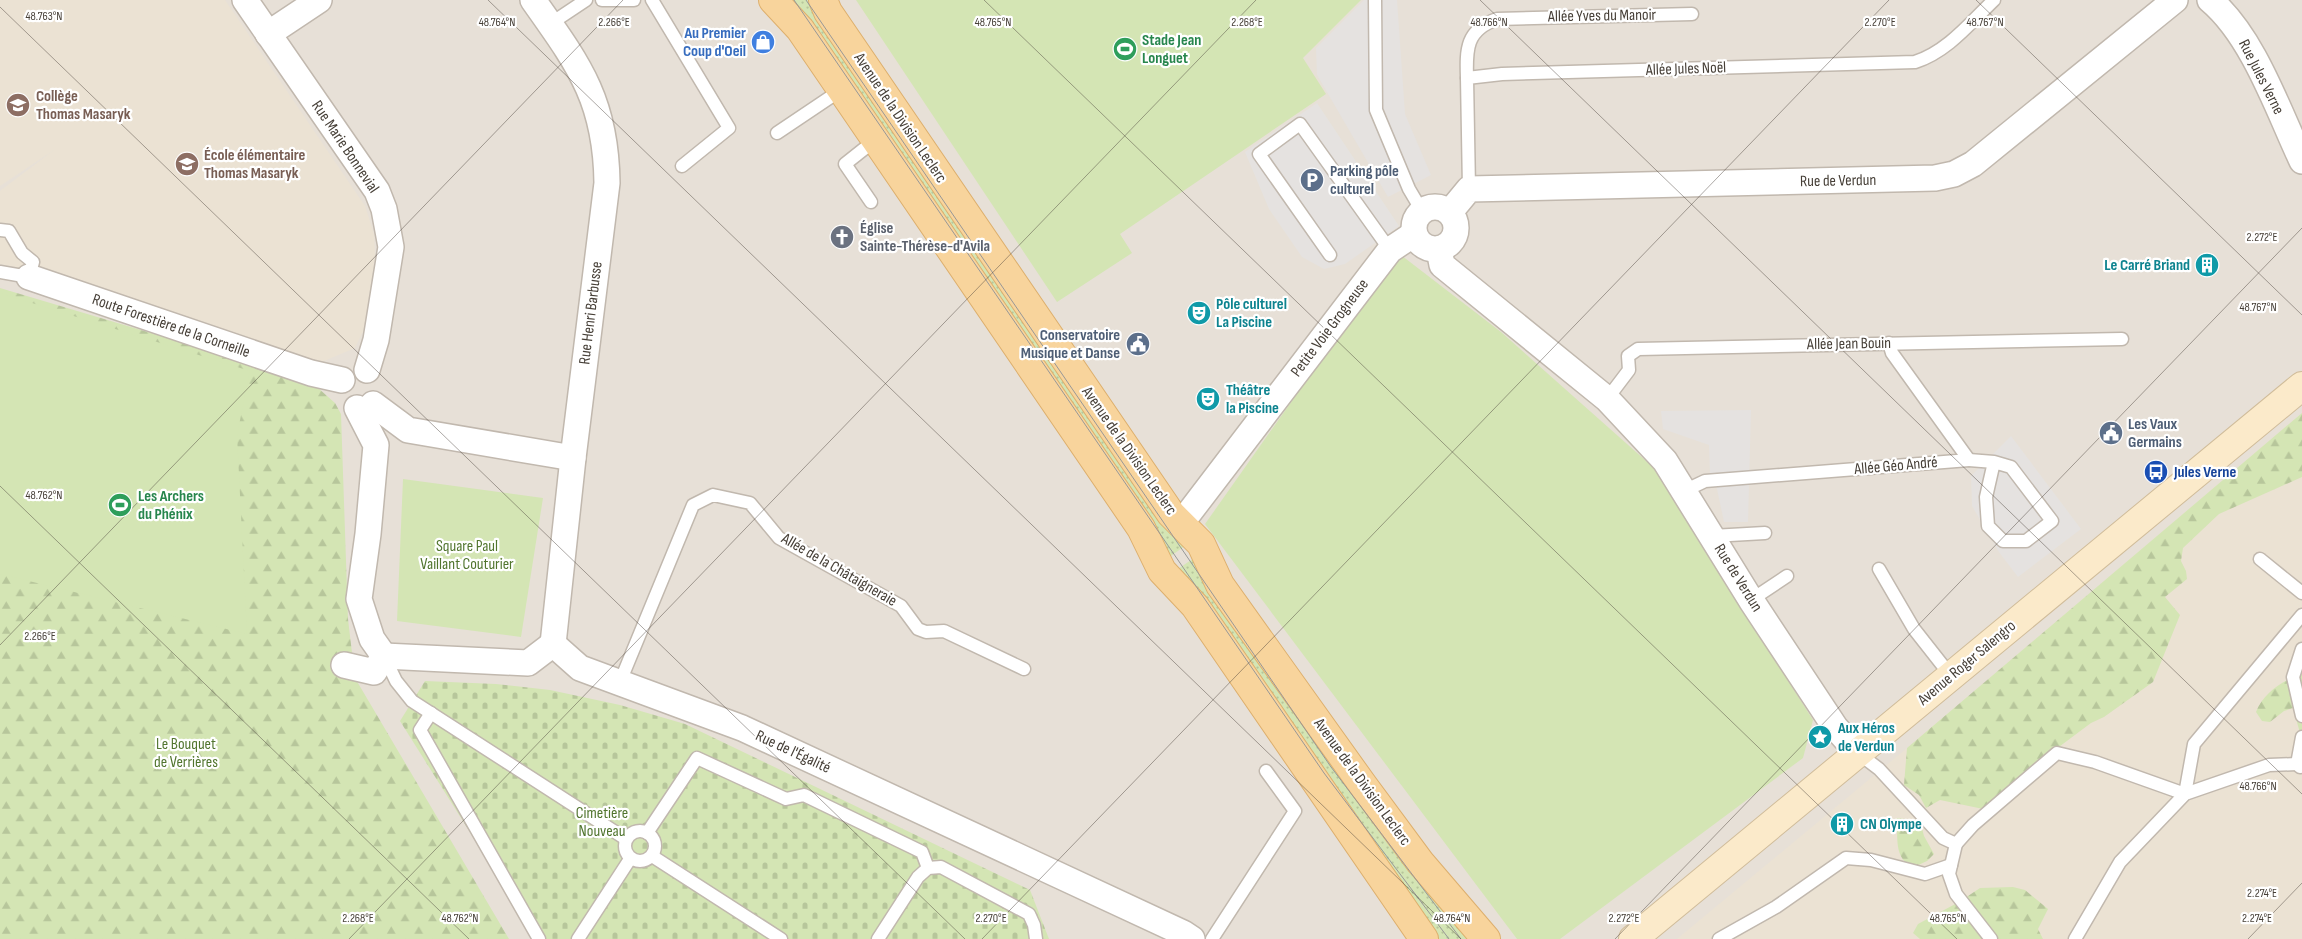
<svg xmlns="http://www.w3.org/2000/svg" width="2302" height="939" font-family="'Sofia Sans Condensed',sans-serif">
<style>
.residential{fill:#e7e0d7}
.education{fill:#ebe2d3}
.grass{fill:url(#grass-dots)}
.forest{fill:url(#forest-firs)}
.cemetery{fill:url(#cemetery-stones)}
.green{fill:#d4e5b4}
.parking{fill:#e5e2e0}
.lines{fill:none;stroke-linecap:round;stroke-linejoin:round}
.lane-casing{stroke:#c1b8ae;stroke-width:15}
.street-casing{stroke:#c1b8ae;stroke-width:28}
.secondary-casing{stroke:#d0bc9a;stroke-width:30}
.primary-casing{stroke:#ddaf6d;stroke-width:30}
.lane{stroke:#fff;stroke-width:12}
.street{stroke:#fff;stroke-width:25}
.secondary{stroke:#fbeaca;stroke-width:28}
.primary{stroke:#f8d49c;stroke-width:28}
.tram{stroke:#979797;stroke-width:1}
.ticks{fill:none;stroke:#463f37;stroke-width:1;stroke-opacity:0.45}
.labels{text-anchor:middle;dominant-baseline:central;stroke-width:4.5;stroke-linejoin:round;paint-order:stroke}
.street-label{font-size:16px;fill:#463f37;stroke:#fff}
.shop-label{font-size:16px;font-weight:bold;fill:#366cbe;stroke:#fff;text-anchor:end}
.leisure-label{font-size:16px;font-weight:bold;fill:#27864d;stroke:#fff;text-anchor:start}
.education-label{font-size:16px;font-weight:bold;fill:#785e54;stroke:#fff;text-anchor:start}
.service-label{font-size:16px;font-weight:bold;fill:#4e5e75;stroke:#fff;text-anchor:start}
.worship-label{font-size:16px;font-weight:bold;fill:#5b616d;stroke:#fff;text-anchor:start}
.culture-label{font-size:16px;font-weight:bold;fill:#0d838f;stroke:#fff;text-anchor:start}
.transit-label{font-size:16px;font-weight:bold;fill:#164399;stroke:#fff;text-anchor:start}
.park-label{font-size:16px;fill:#51752e;stroke:#fff}
.ticks-label{font-size:12px;text-anchor:middle;fill:#463f37;stroke:#fff;stroke-width:4.5;stroke-linejoin:round;paint-order:stroke}
</style>
<defs>
<pattern id="grass-dots" width="8" height="8" patternUnits="userSpaceOnUse" patternTransform="scale(1.25)"><rect width="8" height="8" fill="#d4e5b4"/><path d="M2 2h.1M6 6h.1" fill="none" stroke="#b7c69b" stroke-width="1.8" stroke-linecap="round"/></pattern>
<pattern id="forest-firs" width="22" height="20" patternUnits="userSpaceOnUse" patternTransform="scale(1.25)"><rect width="22" height="20" fill="#d4e5b4"/><path d="M5 1l3.5 6h-7zM16 11l3.5 6h-7z" fill="#b7c69b"/></pattern>
<pattern id="cemetery-stones" width="16" height="16" patternUnits="userSpaceOnUse" patternTransform="scale(1.25)"><rect width="16" height="16" fill="#d4e5b4"/><path d="M2 7V4a2 2 0 0 1 4 0v3zM10 15v-3a2 2 0 0 1 4 0v3z" fill="#b7c69b"/></pattern>
</defs>
<rect width="100%" height="100%" fill="#f3efe8"/>
<rect class="residential" x="0" y="0" width="2302" height="939"/>
<g class="education">
<path d="M0 0H225L365 206 374 234 375 255 365 327 355 348 317 364 32 271 0 264V191L54 150 0 186Z"/>
<path d="M2302 413V939H1677L1907 748Z"/>
</g>
<g class="grass">
<path d="M779 0H815L1189 543 1164 561 818 48 827 42 818 29 810 33Z"/>
<path d="M1197 556 1475 939H1437L1172 573Z"/>
</g>
<g class="forest">
<path d="M0 288 309 380 335 403 341 414 348 619 355 678 509 939H0Z"/>
<path d="M2302 413V477L2219 514 2183 548 2181 561 2186 571 2187 579 2165 597 2180 615 2153 682 2104 717 2091 723 2016 779 1988 810 1940 800 1926 808 1919 795 1904 785 1907 748Z"/>
<path d="M2302 674V740L2293 708 2284 711 2270 722 2262 721 2256 712C2263 693 2283 680 2302 674Z"/>
<path d="M1897 818 1920 821 1924 836 1934 854 1927 861 1914 867C1893 860 1898 836 1897 818Z"/>
<path d="M2013 887 2025 890 2048 909 2038 929 2043 939H1920L1913 933 1918 924 1959 902 1980 888Z"/>
</g>
<path class="cemetery" d="M425 681 496 684 550 690 620 705 685 724 1030 890 1049 939H537L400 721Z"/>
<g class="green">
<path d="M856 0H1361L1303 58 1326 94 1120 234 1132 253 1057 302Z"/>
<path d="M1397 252 1501 332 1654 468 1813 720 1803 758 1560 939H1517L1205 524Z"/>
<path d="M0 293 250 371 237 435 247 634 0 574Z"/>
<path d="M403 479 543 498 521 637 397 621Z"/>
</g>
<g class="parking">
<path d="M1364 0H1397L1405 114 1431 175 1388 197 1317 75 1316 48Z"/>
<path d="M1317 103 1399 226 1345 264 1324 269 1302 257 1269 209 1245 152Z"/>
<path d="M1751 410 1748 522H1724L1717 489 1710 474 1709 445 1663 429 1661 411Z"/>
<path d="M2011 436 2081 529 2018 577 1999 552 1972 506 1971 476Z"/>
</g>
<g class="lines">
<g class="lane-casing">
<g id="lane">
<path d="M602 0H634"/>
<path d="M652 0 729 128 682 166"/>
<path d="M1375 0 1376 110 1409 189 1422 211"/>
<path d="M550 24 586 0"/>
<path d="M1467 78C1466 49 1466 30 1497 19L1692 14"/>
<path d="M777 133 841 90"/>
<path d="M1469 189 1467 78 1502 74 1915 62C1947 52 1970 23 1994 0"/>
<path d="M871 202 845 164 874 141"/>
<path d="M0 230 9 231 22 253 33 262 29 277 0 272"/>
<path d="M1330 255 1259 154 1300 124 1390 250"/>
<path d="M1607 399 1629 370 1628 356 1638 349 2122 339"/>
<path d="M1969 460 1994 462 2011 467 2052 521 2026 541H2003L1988 526 1986 497 1994 462"/>
<path d="M1684 491 1705 481 1969 460 1892 353 1889 343"/>
<path d="M1712 536 1765 533"/>
<path d="M2260 559 2302 593"/>
<path d="M1879 569 1914 629 1951 676"/>
<path d="M1751 600 1787 576"/>
<path d="M2302 649 2293 677 2302 716"/>
<path d="M384 656 396 681 412 701 626 839"/>
<path d="M620 682 693 505 713 495 750 503 779 538 901 606 918 629 926 632 944 631 1024 669"/>
<path d="M431 713 420 730 539 939"/>
<path d="M1858 753 1879 769 1943 838 1956 844 1973 825 2057 753 2095 762 2185 794 2194 744 2302 615"/>
<path d="M2300 767 2297 764 2302 737"/>
<circle cx="640" cy="846" r="15"/>
<path d="M647 833 697 758 786 799 804 795 922 852 928 868"/>
<path d="M1956 844 1949 874 1956 894 1991 939"/>
<path d="M652 856 781 939"/>
<path d="M578 939 630 859"/>
<path d="M878 939 918 877 928 868 941 867 1029 914 1034 925 1036 939"/>
<path d="M1212 939 1295 811 1266 771"/>
<path d="M1719 939 1776 907 1846 858 1871 860 1925 874 1951 865"/>
<path d="M2075 939 2120 862 2185 794 2269 765 2297 764 2302 761"/>
</g>
</g>
<g class="street-casing">
<g id="street">
<path d="M245 0 377 191 384 209 391 247 376 340 367 370"/>
<path d="M533 0C579 65 606 100 607 183L573 458 553 644"/>
<path d="M2210 0C2253 36 2278 110 2302 161"/>
<path d="M268 34 319 0"/>
<circle cx="1435" cy="228" r="21"/>
<path d="M1450 212 1469 189 1935 178 1954 174 1973 164 2175 0"/>
<path d="M1439 249 1442 265 1607 399 1665 461 1751 600 1835 727 1858 753"/>
<path d="M29 277 311 373 342 380"/>
<path d="M373 404 408 430 573 458"/>
<path d="M357 408 376 445 368 534 359 599 372 639 384 656"/>
<path d="M1179 522 1189 513 1390 250 1414 234"/>
<path d="M553 644 580 668 742 728 1183 933 1192 939"/>
<path d="M384 656 528 663 553 644"/>
<path d="M344 665 374 672 384 656"/>
</g>
</g>
<g class="secondary-casing">
<path id="secondary" d="M1633 939 2302 386"/>
</g>
<g class="primary-casing">
<g id="primary">
<path d="M773 0 800 29 1141 528 1162 571 1195 606 1424 939"/>
<path d="M823 0 828 12 1171 514 1201 544 1220 585 1363 785 1420 862 1486 939"/>
</g>
</g>
<use href="#lane" class="lane"/>
<use href="#street" class="street"/>
<use href="#secondary" class="secondary"/>
<use href="#primary" class="primary"/>
<g class="tram">
<path d="M794 0 1324 773 1449 939"/>
<path d="M806 0 1331 767 1461 939"/>
</g>
</g>
<path class="ticks" d="M488 0 1461 939M984 0 1957 939M1480 0 2302 794M1976 0 2302 315M0 7 965 939M0 486 469 939M0 645 623 0M349 939 1256 0M982 939 1889 0M1615 939 2302 228M2248 939 2302 883"/>
<defs>
<g id="shop-disc" transform="scale(1.25)"><circle r="9.5" fill="#3f7fe0" stroke="#fff"/><path d="M-5-2.5h2.3a2.7 3.5 0 0 1 5.4 0H5L5.5 6h-11ZM-1.5-2.5h3a1.5 2.3 0 0 0-3 0Z" fill="#fff"/></g>
<g id="stadium-disc" transform="scale(1.25)"><circle r="9.5" fill="#2e9e5b" stroke="#fff"/><path d="M0-5a6.5 5 0 1 0 0 10a6.5 5 0 1 0 0-10ZM-3.5-1.8h7v3.6h-7Z" fill="#fff"/></g>
<g id="school-disc" transform="scale(1.25)"><circle r="9.5" fill="#8d6e63" stroke="#fff"/><path d="M0-5L7-2L0 1L-7-2ZM-4 1L0 2.5L4 1V4Q0 6-4 4Z" fill="#fff"/></g>
<g id="parking-disc" transform="scale(1.25)"><circle r="9.5" fill="#5c6f8a" stroke="#fff"/><path d="M-3.5-5.5H1a3.5 3.5 0 0 1 0 7H-1V5.5H-3.5ZM-1-3.4V-.6H.8a1.4 1.4 0 0 0 0-2.8Z" fill="#fff"/></g>
<g id="church-disc" transform="scale(1.25)"><circle r="9.5" fill="#6b7280" stroke="#fff"/><path d="M-1.2-6h2.4v3.5h3.3v2.4h-3.3V6h-2.4V-.1h-3.3v-2.4h3.3Z" fill="#fff"/></g>
<g id="building-disc" transform="scale(1.25)"><circle r="9.5" fill="#0f9aa8" stroke="#fff"/><path d="M-4-6H4V6H1V3H-1V6H-4ZM-2.5-4.3h1.7v1.8h-1.7ZM.8-4.3h1.7v1.8H.8ZM-2.5-1h1.7V.8h-1.7ZM.8-1h1.7V.8H.8Z" fill="#fff"/></g>
<g id="theatre-disc" transform="scale(1.25)"><circle r="9.5" fill="#0f9aa8" stroke="#fff"/><path d="M-5-5.5Q0-4 5-5.5V0Q5 5 0 6Q-5 5-5 0ZM-3.3-2.5H-1v1.5H-3.3ZM1-2.5H3.3v1.5H1ZM-2.8 1Q0 5.5 2.8 1Z" fill="#fff"/></g>
<g id="civic-disc" transform="scale(1.25)"><circle r="9.5" fill="#5c6f8a" stroke="#fff"/><path d="M-.6-6.5H3V-4.5H.6V-3L4-1V1h2V6H-6V1h2V-1L-.6-3ZM-1.2 2.5V6h2.4V2.5Z" fill="#fff"/></g>
<g id="bus-disc" transform="scale(1.25)"><circle r="9.5" fill="#1a4fb4" stroke="#fff"/><path d="M-5-6H5V4H4V6H2V4H-2V6H-4V4H-5ZM-3.5-4V0h7V-4ZM-3.5 1.2v1.5H-2V1.2ZM2 1.2v1.5H3.5V1.2Z" fill="#fff"/></g>
<g id="sight-disc" transform="scale(1.25)"><circle r="9.5" fill="#0f9aa8" stroke="#fff"/><path d="M0-6L1.8-2.2L6-1.7L2.9 1.2L3.7 5.4L0 3.3L-3.7 5.4L-2.9 1.2L-6-1.7L-1.8-2.2Z" fill="#fff"/></g>
</defs>
<g fill-rule="evenodd">
<use href="#shop-disc" x="763" y="42"/>
<use href="#stadium-disc" x="1125" y="49"/>
<use href="#school-disc" x="18" y="105"/>
<use href="#school-disc" x="187" y="164"/>
<use href="#parking-disc" x="1312" y="180"/>
<use href="#church-disc" x="842" y="237"/>
<use href="#building-disc" x="2207" y="265"/>
<use href="#theatre-disc" x="1199" y="313"/>
<use href="#civic-disc" x="1138" y="344"/>
<use href="#theatre-disc" x="1208" y="399"/>
<use href="#civic-disc" x="2111" y="433"/>
<use href="#bus-disc" x="2156" y="472"/>
<use href="#stadium-disc" x="120" y="505"/>
<use href="#sight-disc" x="1820" y="737"/>
<use href="#building-disc" x="1842" y="824"/>
</g>
<g class="labels">
<g class="street-label">
<text transform="translate(1602 16) rotate(-1)">Allée Yves du Manoir</text>
<text transform="translate(1686 69) rotate(-2)">Allée Jules Noël</text>
<text transform="translate(2261 77) rotate(63)">Rue Jules Verne</text>
<text transform="translate(900 118) rotate(56)">Avenue de la Division Leclerc</text>
<text transform="translate(345 147) rotate(56)">Rue Marie Bonnevial</text>
<text transform="translate(1838 181) rotate(-1)">Rue de Verdun</text>
<text transform="translate(591 313) rotate(-83)">Rue Henri Barbusse</text>
<text transform="translate(171 326) rotate(19)">Route Forestière de la Corneille</text>
<text transform="translate(1330 328) rotate(-53)">Petite Voie Grogneuse</text>
<text transform="translate(1849 344) rotate(-1)">Allée Jean Bouin</text>
<text transform="translate(1129 451) rotate(55)">Avenue de la Division Leclerc</text>
<text transform="translate(1896 466) rotate(-5)">Allée Géo André</text>
<text transform="translate(839 570) rotate(30)">Allée de la Châtaigneraie</text>
<text transform="translate(1738 578) rotate(58)">Rue de Verdun</text>
<text transform="translate(1967 663) rotate(-40)">Avenue Roger Salengro</text>
<text transform="translate(793 752) rotate(25)">Rue de l'Égalité</text>
<text transform="translate(1362 782) rotate(54)">Avenue de la Division Leclerc</text>
</g>
<g class="shop-label">
<text x="746" y="33">Au Premier<tspan x="746" dy="18">Coup d'Oeil</tspan></text>
</g>
<g class="leisure-label">
<text x="1142" y="40">Stade Jean<tspan x="1142" dy="18">Longuet</tspan></text>
<text x="138" y="496">Les Archers<tspan x="138" dy="18">du Phénix</tspan></text>
</g>
<g class="education-label">
<text x="36" y="96">Collège<tspan x="36" dy="18">Thomas Masaryk</tspan></text>
<text x="204" y="155">École élémentaire<tspan x="204" dy="18">Thomas Masaryk</tspan></text>
</g>
<g class="service-label">
<text x="1330" y="171">Parking pôle<tspan x="1330" dy="18">culturel</tspan></text>
<text x="1120" y="335" text-anchor="end">Conservatoire<tspan x="1120" dy="18">Musique et Danse</tspan></text>
<text x="2128" y="424">Les Vaux<tspan x="2128" dy="18">Germains</tspan></text>
</g>
<g class="worship-label">
<text x="860" y="228">Église<tspan x="860" dy="18">Sainte-Thérèse-d'Avila</tspan></text>
</g>
<g class="culture-label">
<text x="2190" y="265" text-anchor="end">Le Carré Briand</text>
<text x="1216" y="304">Pôle culturel<tspan x="1216" dy="18">La Piscine</tspan></text>
<text x="1226" y="390">Théâtre<tspan x="1226" dy="18">la Piscine</tspan></text>
<text x="1838" y="728">Aux Héros<tspan x="1838" dy="18">de Verdun</tspan></text>
<text x="1860" y="824">CN Olympe</text>
</g>
<g class="transit-label">
<text x="2174" y="472">Jules Verne</text>
</g>
<g class="park-label">
<text x="467" y="546">Square Paul<tspan x="467" dy="18">Vaillant Couturier</tspan></text>
<text x="186" y="744">Le Bouquet<tspan x="186" dy="18">de Verrières</tspan></text>
<text x="602" y="813">Cimetière<tspan x="602" dy="18">Nouveau</tspan></text>
</g>
</g>
<g class="ticks-label">
<text x="44" y="20">48.763°N</text>
<text x="497" y="26">48.764°N</text>
<text x="993" y="26">48.765°N</text>
<text x="1489" y="26">48.766°N</text>
<text x="1985" y="26">48.767°N</text>
<text x="614" y="26">2.266°E</text>
<text x="1247" y="26">2.268°E</text>
<text x="1880" y="26">2.270°E</text>
<text x="2262" y="241">2.272°E</text>
<text x="2258" y="311">48.767°N</text>
<text x="44" y="499">48.762°N</text>
<text x="40" y="640">2.266°E</text>
<text x="2258" y="790">48.766°N</text>
<text x="2262" y="897">2.274°E</text>
<text x="358" y="922">2.268°E</text>
<text x="991" y="922">2.270°E</text>
<text x="1624" y="922">2.272°E</text>
<text x="2257" y="922">2.274°E</text>
<text x="460" y="922">48.762°N</text>
<text x="1452" y="922">48.764°N</text>
<text x="1948" y="922">48.765°N</text>
</g>
</svg>
